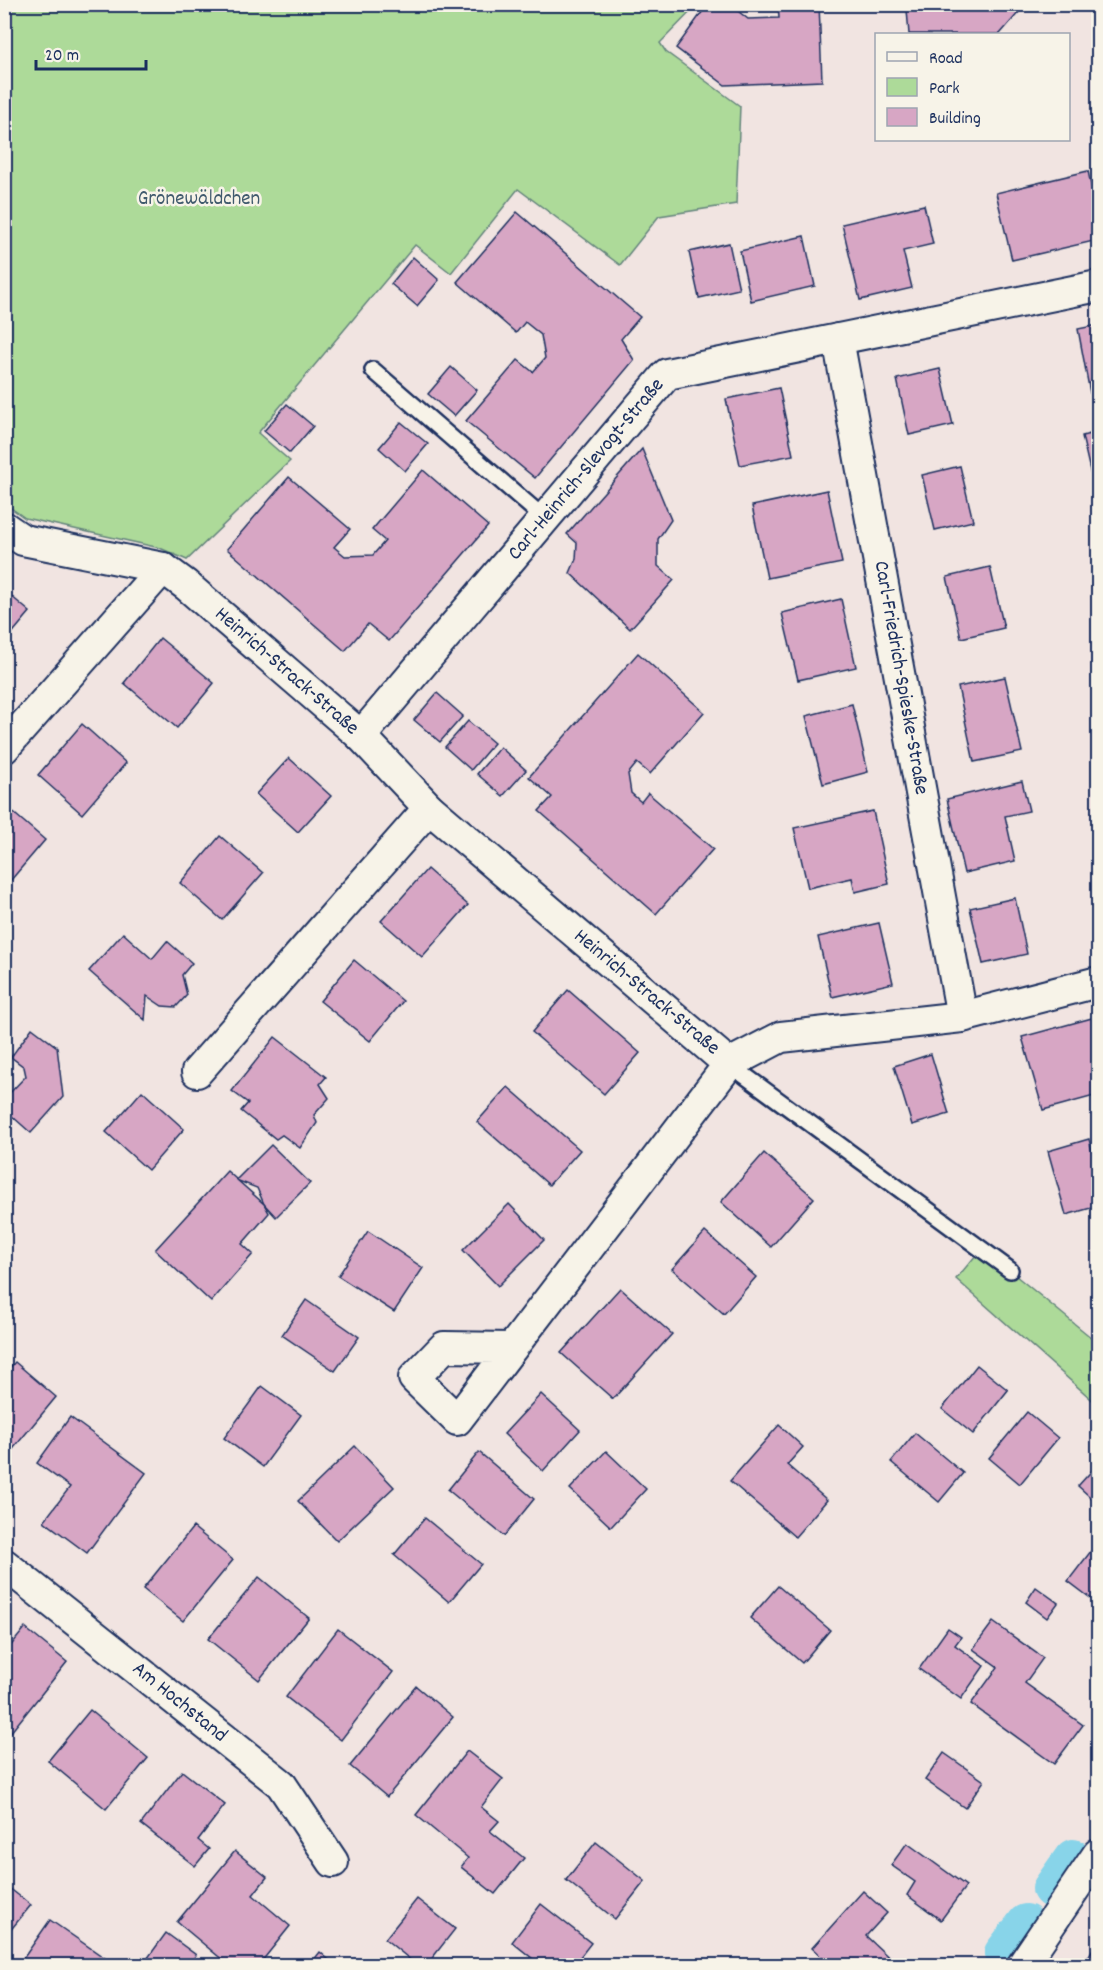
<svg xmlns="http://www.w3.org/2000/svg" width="1103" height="1970" font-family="Dekko,sans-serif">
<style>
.green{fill:#adda99;stroke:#64847c;stroke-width:1.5}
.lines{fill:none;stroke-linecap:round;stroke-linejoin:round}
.canal{stroke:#88d4e9;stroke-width:38}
.building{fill:#d7a6c4;stroke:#1b2f5e;stroke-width:1.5}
.lane-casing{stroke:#1b2f5e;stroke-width:20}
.street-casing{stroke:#1b2f5e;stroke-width:34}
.lane{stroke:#f7f3e8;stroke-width:15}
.street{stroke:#f7f3e8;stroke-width:30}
.labels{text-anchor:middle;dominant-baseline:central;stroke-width:5;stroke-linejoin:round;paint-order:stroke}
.park-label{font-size:21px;fill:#405a6d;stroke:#f7f3e8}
.street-label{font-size:21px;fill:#1b2f5e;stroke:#f7f3e8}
</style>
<rect width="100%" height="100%" fill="#f1e4e1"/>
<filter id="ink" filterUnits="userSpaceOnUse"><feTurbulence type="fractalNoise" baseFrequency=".0167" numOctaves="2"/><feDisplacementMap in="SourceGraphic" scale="12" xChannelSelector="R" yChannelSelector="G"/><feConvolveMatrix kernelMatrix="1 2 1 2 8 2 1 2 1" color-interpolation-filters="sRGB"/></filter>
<g filter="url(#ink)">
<g class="green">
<path d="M5 4 697 5 660 43 666 52 740 106 736 204 659 216 620 265 518 189 451 273 415 245 258 433 290 461 187 560 160 548 25 518 4 503Z"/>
<path d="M982 1248 1098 1343V1405L956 1279Z"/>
</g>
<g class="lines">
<g class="canal">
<path d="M1051 1889 1073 1858"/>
<path d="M1003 1953 1026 1923"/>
</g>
</g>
<g class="building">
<path d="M708 4H729L748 19 779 18 778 4H819L822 81 725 85 676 48Z"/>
<path d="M938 4H1026L1000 34H909L907 10 934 9Z"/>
<path d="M1088 171 1098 218V240L1012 260 996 193Z"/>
<path d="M1098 190V218L1092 191Z"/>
<path d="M924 205 933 244 903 251 912 288 860 300 842 224Z"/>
<path d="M517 212 640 317 621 339 634 360 535 478 466 421 518 360 533 372 545 358 541 335 525 322 516 333 457 282Z"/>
<path d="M804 236 815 286 751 301 740 251Z"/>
<path d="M729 243 739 289 699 298 689 252Z"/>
<path d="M413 257 439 280 417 306 391 284Z"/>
<path d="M1098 325V391L1090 393 1078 329Z"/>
<path d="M451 367 477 390 454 416 428 394Z"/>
<path d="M940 369 953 425 909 435 897 379Z"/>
<path d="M779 388 793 455 740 465 726 399Z"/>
<path d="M287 404 313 426 290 453 264 431Z"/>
<path d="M401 422 428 444 405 471 379 448Z"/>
<path d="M1098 432V500L1097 501 1082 436Z"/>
<path d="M642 449 671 520 658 539V566L674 580 630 629 570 573 576 559 577 543 567 534Z"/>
<path d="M960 466 973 521 935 530 922 475Z"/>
<path d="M423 470 488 526 389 641 368 624 345 651 227 549 289 477 350 529 334 547 345 556 373 555 385 541 372 530Z"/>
<path d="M827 490 842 563 767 578 752 506Z"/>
<path d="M990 567 1004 628 961 638 947 577Z"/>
<path d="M4 590 30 612 4 643Z"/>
<path d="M841 599 856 667 798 680 782 613Z"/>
<path d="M160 638 214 683 177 728 124 683Z"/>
<path d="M638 653 704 712 650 774 637 763 628 774 631 793 641 802 648 793 713 849 656 914 539 811 552 797 529 777Z"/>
<path d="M1005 677 1022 752 974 762 958 687Z"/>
<path d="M437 693 463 716 440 742 414 720Z"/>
<path d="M852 704 868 772 823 784 806 716Z"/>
<path d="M468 721 494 743 471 770 445 747Z"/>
<path d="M82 724 126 763 82 814 38 775Z"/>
<path d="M500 747 526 770 503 796 477 774Z"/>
<path d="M289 758 331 796 298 832 256 794Z"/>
<path d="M1022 781 1029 811 1005 816 1015 861 964 873 947 799Z"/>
<path d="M9 809 45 840 5 887 4 813Z"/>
<path d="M873 811 889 884 855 892 852 878 808 888 794 828Z"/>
<path d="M220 836 263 873 222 920 180 883Z"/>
<path d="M427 869 468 905 422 957 381 921Z"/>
<path d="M1015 898 1027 954 983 964 970 908Z"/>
<path d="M879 923 893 983 832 997 818 937Z"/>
<path d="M123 933 152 959 167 941 192 963 182 975 187 995 176 1007 162 1006 147 996 145 1020 89 971Z"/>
<path d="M354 960 403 1001 370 1041 320 1001Z"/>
<path d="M568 990 640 1053 604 1094 532 1032Z"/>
<path d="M1092 1018 1098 1043V1095L1043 1110 1022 1037Z"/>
<path d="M32 1028 57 1047 63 1097 31 1133 4 1109V1099L26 1076 24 1067 11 1057Z"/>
<path d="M275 1037 326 1077 320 1084 329 1098 314 1115 317 1123 300 1148 282 1135 276 1139 241 1111 248 1103 232 1091Z"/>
<path d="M931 1054 949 1114 912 1125 894 1066Z"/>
<path d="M508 1087 580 1150 549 1185 477 1122Z"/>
<path d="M142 1091 184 1129 148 1170 106 1132Z"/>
<path d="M1089 1139 1098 1175V1206L1066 1215 1048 1151Z"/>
<path d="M271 1145 310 1183 276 1217 264 1204 257 1188 236 1180Z"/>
<path d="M764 1153 814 1198 771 1247 721 1202Z"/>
<path d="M227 1171 264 1204 269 1213 242 1244 253 1254 211 1302 155 1250Z"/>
<path d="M509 1204 544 1240 498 1286 463 1250Z"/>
<path d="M368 1231 423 1268 394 1312 338 1276Z"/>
<path d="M705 1232 756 1277 724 1314 672 1269Z"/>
<path d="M620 1288 672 1334 613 1399 561 1353Z"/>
<path d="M306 1300 359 1337 335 1371 282 1335Z"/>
<path d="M15 1362 56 1397 4 1460V1374Z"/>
<path d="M977 1365 1008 1390 973 1434 942 1409Z"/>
<path d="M262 1386 301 1415 263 1467 224 1438Z"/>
<path d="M541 1394 580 1430 543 1471 504 1434Z"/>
<path d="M1027 1412 1058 1438 1020 1484 989 1458Z"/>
<path d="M70 1417 146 1473 87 1553 44 1521 70 1487 37 1463Z"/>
<path d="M779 1425 803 1447 787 1465 827 1500 795 1537 730 1481Z"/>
<path d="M915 1433 963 1473 939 1502 891 1462Z"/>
<path d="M355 1446 394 1487 337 1541 298 1501Z"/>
<path d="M606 1451 646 1489 611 1527 570 1489Z"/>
<path d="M479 1452 534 1499 504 1536 448 1490Z"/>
<path d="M1098 1464V1504L1078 1486Z"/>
<path d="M425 1518 481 1564 449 1602 394 1555Z"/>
<path d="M193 1527 233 1560 183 1621 143 1589Z"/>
<path d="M1098 1542V1593L1093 1600 1068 1581Z"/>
<path d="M259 1577 309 1618 259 1680 208 1639Z"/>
<path d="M778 1586 830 1630 802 1663 750 1618Z"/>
<path d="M1036 1587 1058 1603 1047 1618 1026 1602Z"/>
<path d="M993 1622 1043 1658 1025 1683 1083 1725 1054 1764 971 1704 998 1667 973 1649Z"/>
<path d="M25 1628 67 1662 11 1732 4 1726V1654Z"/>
<path d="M948 1628 961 1637 955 1645 984 1666 961 1699 919 1669Z"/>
<path d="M338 1629 393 1672 341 1740 286 1697Z"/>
<path d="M416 1686 453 1717 387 1797 350 1766Z"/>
<path d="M90 1710 148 1758 106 1809 48 1761Z"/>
<path d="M467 1751 503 1779 481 1807 499 1821 490 1831 524 1858 495 1894 461 1867 468 1858 416 1815Z"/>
<path d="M944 1753 984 1781 965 1808 925 1780Z"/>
<path d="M182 1771 225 1805 198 1840 209 1849 195 1866 141 1824Z"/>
<path d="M596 1842 645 1881 615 1919 566 1880Z"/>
<path d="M907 1843 966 1886 941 1920 907 1895 915 1882 891 1865Z"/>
<path d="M235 1851 267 1877 253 1895 290 1926 258 1966H230L177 1922Z"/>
<path d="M4 1884 31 1905 4 1938Z"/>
<path d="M863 1891 887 1913 866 1936 898 1966H831L812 1948Z"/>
<path d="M417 1899 455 1929 426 1966H418L385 1939Z"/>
<path d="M541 1904 591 1943 573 1966H542L512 1942Z"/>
<path d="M50 1920 109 1961 106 1966H18Z"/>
<path d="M166 1933 196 1955 188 1966H142Z"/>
<path d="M1098 1940V1966H1083Z"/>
<path d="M320 1952 336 1966H309Z"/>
</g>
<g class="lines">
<g class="lane-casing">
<g id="lane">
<path d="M373 370 545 519"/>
<path d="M729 1064 1010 1270"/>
</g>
</g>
<g class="street-casing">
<g id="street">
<path d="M838 339 962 1017"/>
<path d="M4 527 23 540 163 568 186 585 361 736 429 808 729 1064 457 1420 414 1378 444 1347 512 1348"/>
<path d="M361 736 667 374 1098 286"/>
<path d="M4 748 163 568"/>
<path d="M729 1064 781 1037 962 1017 1098 982"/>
<path d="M197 1072 429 808"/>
<path d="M4 1564 281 1784 333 1862"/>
<path d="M1022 1966 1098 1854"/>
</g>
</g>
<use href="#lane" class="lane"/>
<use href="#street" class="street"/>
</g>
</g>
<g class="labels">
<g class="park-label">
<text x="199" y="200">Grönewäldchen</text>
</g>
<g class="street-label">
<text transform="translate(587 470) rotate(-50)">Carl-Heinrich-Slevogt-Straße</text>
<text transform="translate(286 672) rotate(41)">Heinrich-Strack-Straße</text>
<text transform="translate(900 678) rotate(80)">Carl-Friedrich-Spieske-Straße</text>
<text transform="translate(646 993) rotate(40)">Heinrich-Strack-Straße</text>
<text transform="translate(179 1703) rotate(39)">Am Hochstand</text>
</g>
</g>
<rect width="1103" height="1970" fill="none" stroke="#f7f3e8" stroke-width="24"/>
<rect x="12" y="12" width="1079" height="1946" fill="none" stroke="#1b2f5e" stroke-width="2" filter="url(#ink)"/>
<rect x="875" y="33" width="195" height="108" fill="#f7f3e8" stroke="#9fa5b1" stroke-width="1.5"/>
<rect x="887" y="52" width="30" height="9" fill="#f7f3e8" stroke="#9fa5b1" stroke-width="1.5"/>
<text x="929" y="63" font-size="18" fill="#1b2f5e">Road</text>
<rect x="887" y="78" width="30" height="18" fill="#adda99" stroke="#9fa5b1" stroke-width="1.5"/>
<text x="929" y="93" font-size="18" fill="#1b2f5e">Park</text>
<rect x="887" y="108" width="30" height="18" fill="#d7a6c4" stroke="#9fa5b1" stroke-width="1.5"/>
<text x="929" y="123" font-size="18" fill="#1b2f5e">Building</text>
<path d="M36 60v9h110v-9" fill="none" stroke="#1b2f5e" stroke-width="3"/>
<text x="45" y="60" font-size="18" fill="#1b2f5e" stroke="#f7f3e8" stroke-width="4.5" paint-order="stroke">20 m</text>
</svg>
